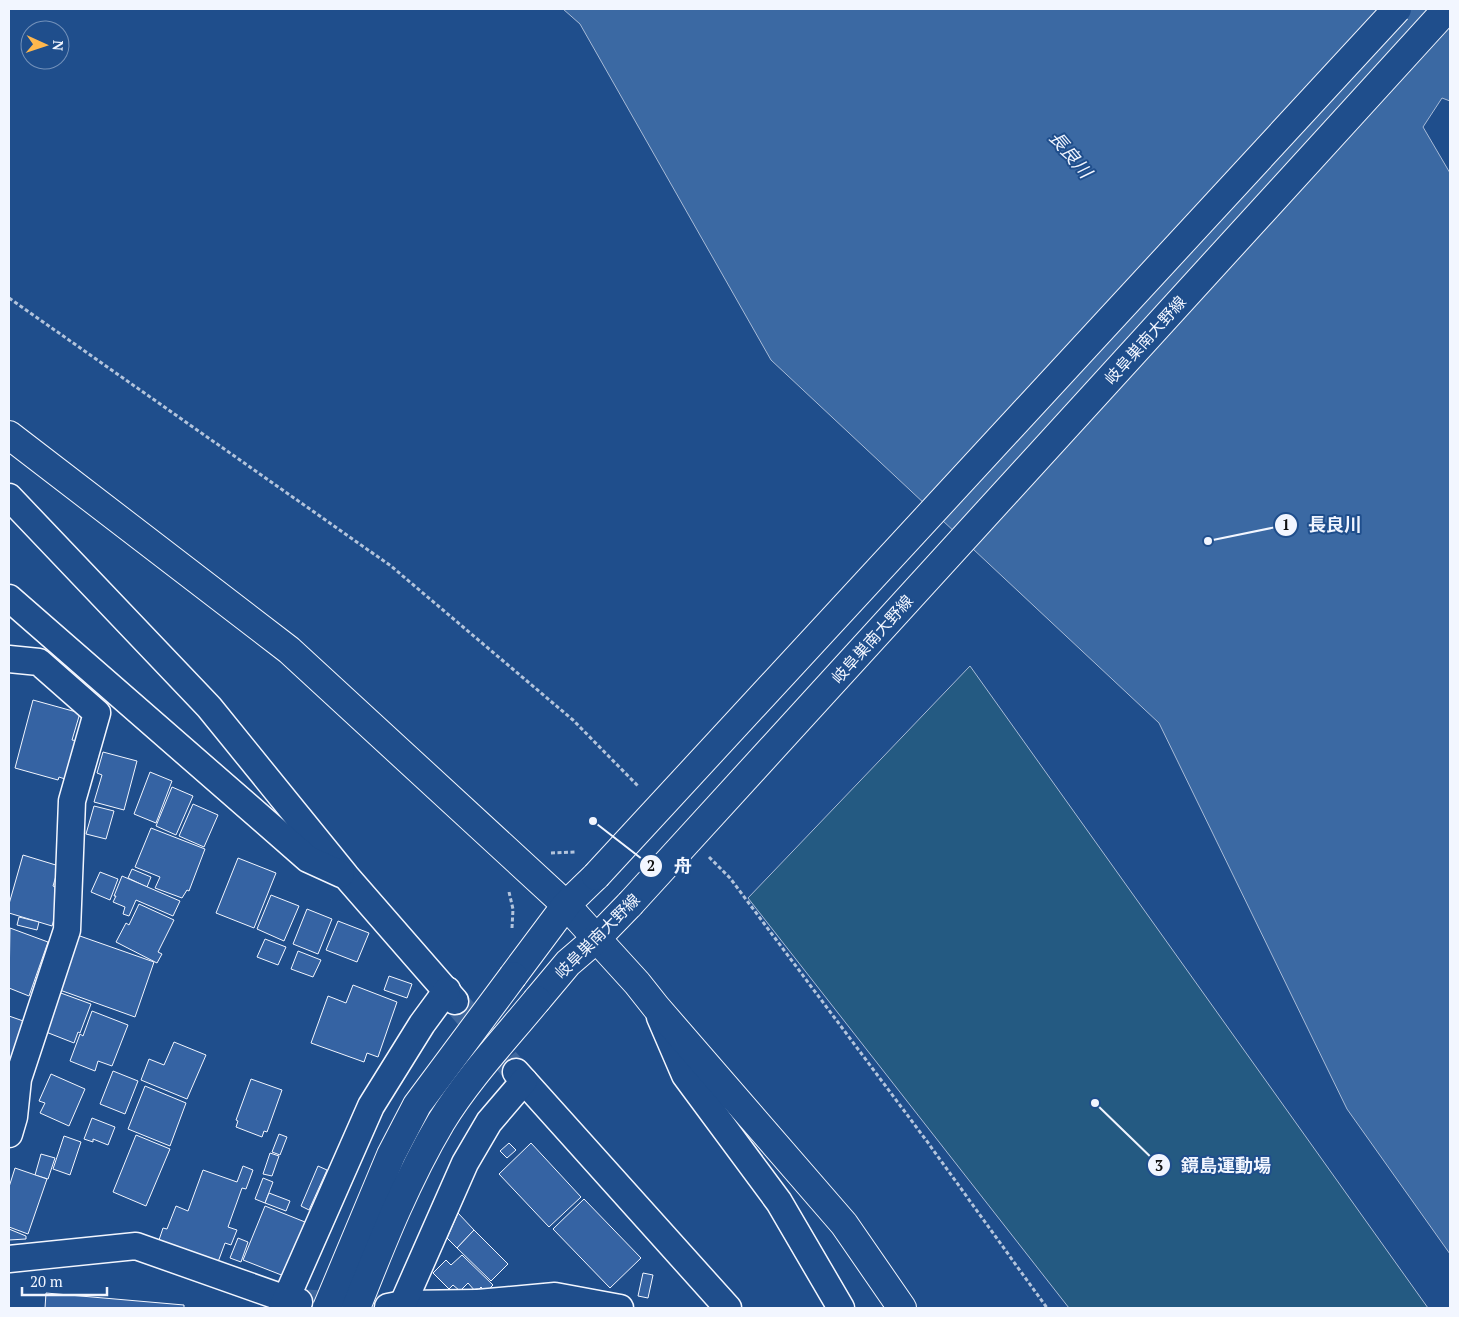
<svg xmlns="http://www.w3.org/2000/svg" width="1459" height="1317" font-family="'PT Serif','Noto Sans JP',serif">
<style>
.green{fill:#245a82;stroke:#a8bbd7}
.water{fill:#3b69a3;stroke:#a8bbd7}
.building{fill:#3563a3;stroke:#f2f6ff}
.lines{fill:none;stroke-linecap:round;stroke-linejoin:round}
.street-tunnel{stroke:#3f679d;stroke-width:26;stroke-dasharray:26 13;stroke-linecap:butt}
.street-casing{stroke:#f2f6ff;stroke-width:29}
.secondary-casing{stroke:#f2f6ff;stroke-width:30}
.primary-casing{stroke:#f2f6ff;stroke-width:30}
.path{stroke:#b3c4dc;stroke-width:3;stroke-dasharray:4 2.5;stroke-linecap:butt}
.street{stroke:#1f4e8c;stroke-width:26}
.secondary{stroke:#1f4e8c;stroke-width:28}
.primary{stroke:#1f4e8c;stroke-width:28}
.primary-bridge-casing{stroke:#f2f6ff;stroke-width:30;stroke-linecap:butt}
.primary-bridge{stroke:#1f4e8c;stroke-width:28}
.labels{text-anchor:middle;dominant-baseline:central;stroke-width:4;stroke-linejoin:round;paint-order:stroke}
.street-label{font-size:16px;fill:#f2f6ff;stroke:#1f4e8c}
.water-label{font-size:18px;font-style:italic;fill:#f2f6ff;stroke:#1f4e8c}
.leader{fill:none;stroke:#f2f6ff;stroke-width:2}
.callout-dot{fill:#f2f6ff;stroke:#1f4e8c;stroke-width:2}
.mark-label{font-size:15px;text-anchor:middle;font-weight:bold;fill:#111}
.callout-label{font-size:18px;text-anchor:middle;font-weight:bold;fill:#f2f6ff;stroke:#1f4e8c;stroke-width:4;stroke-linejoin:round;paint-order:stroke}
</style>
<rect width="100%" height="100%" fill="#1f4e8c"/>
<path class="green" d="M970 666 1428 1308H1069L748 898Z"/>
<path class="water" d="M563 9H1450V101L1442 98 1423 127 1450 173V1254L1347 1109 1159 723 771 360 580 24Z"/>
<g class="building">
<path d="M33 700 80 713 72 740 78 741 68 780 59 777 58 780 15 768Z"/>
<path d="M103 752 137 761 124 810 94 802 102 775 97 773Z"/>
<path d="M150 772 172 781 156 823 134 814Z"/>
<path d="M172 787 193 796 176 835 156 826Z"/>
<path d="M193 804 218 815 204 847 179 836Z"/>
<path d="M94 806 114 811 106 839 86 834Z"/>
<path d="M151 828 205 849 189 891 187 890 182 898 155 888 160 877 135 867Z"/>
<path d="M23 855 59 866 53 886 57 888 55 898 60 899 52 926 9 913V904Z"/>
<path d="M238 858 276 873 254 928 216 913Z"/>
<path d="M132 869 151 877 147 887 128 878Z"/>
<path d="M100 872 118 879 110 900 91 892Z"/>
<path d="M122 876 180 901 173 916 136 900 129 916 123 914 125 907 113 902 116 896H114Z"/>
<path d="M271 895 299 906 284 941 257 929Z"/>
<path d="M139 904 174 920 158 952 162 954 157 963 116 942 126 923 129 925Z"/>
<path d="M307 909 332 919 318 954 293 944Z"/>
<path d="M19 917 39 922 37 930 17 925Z"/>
<path d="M338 921 369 933 357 962 326 950Z"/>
<path d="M10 928 48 942 29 996 9 988Z"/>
<path d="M77 935 154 962 135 1017 57 989Z"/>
<path d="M265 939 286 947 278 965 257 957Z"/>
<path d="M298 951 321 960 313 977 291 969Z"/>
<path d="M389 976 412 984 407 998 384 990Z"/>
<path d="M353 985 397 1002 378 1057 367 1053 364 1062 311 1043 328 996 346 1003Z"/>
<path d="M58 992 91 1004 80 1033 78 1032 74 1043 46 1032Z"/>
<path d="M92 1011 128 1025 112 1066 98 1061 95 1071 70 1061 80 1034 83 1036Z"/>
<path d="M9 1016 29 1023 9 1083Z"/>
<path d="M174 1042 206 1055 187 1099 141 1080 149 1059 164 1065Z"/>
<path d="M113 1071 138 1081 125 1114 100 1104Z"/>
<path d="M51 1074 85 1089 69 1126 40 1113 45 1103 39 1101Z"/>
<path d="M251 1079 282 1090 267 1132 264 1131 262 1137 236 1127 238 1121 236 1120Z"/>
<path d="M145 1086 186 1103 170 1146 128 1129Z"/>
<path d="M92 1118 115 1127 108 1145 93 1139V1142L84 1139Z"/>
<path d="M279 1134 287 1137 280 1155 272 1152Z"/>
<path d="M136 1135 170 1149 146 1206 113 1192Z"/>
<path d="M64 1136 81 1142 70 1175 53 1169Z"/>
<path d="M509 1143 516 1150 507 1158 500 1151Z"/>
<path d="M531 1143 581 1197 549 1227 499 1174Z"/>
<path d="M270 1153 279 1156 272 1176 263 1174Z"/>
<path d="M41 1154 55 1158 48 1179 35 1175Z"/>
<path d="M243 1166 253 1170 246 1189 242 1188 228 1227 237 1230 231 1245 225 1243 218 1262 159 1240 163 1228 167 1229 176 1206 188 1211 203 1170 237 1182Z"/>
<path d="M318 1166 327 1170 309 1210 301 1206Z"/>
<path d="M15 1168 47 1179 28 1234 9 1227V1187Z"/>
<path d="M263 1178 273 1182 265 1203 255 1199Z"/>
<path d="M269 1193 290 1201 286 1211 265 1203Z"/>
<path d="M584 1199 641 1258 610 1288 553 1229Z"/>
<path d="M265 1206 305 1222 284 1276 243 1260Z"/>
<path d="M458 1213 474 1230 457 1248 447 1238Z"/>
<path d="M9 1229 26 1236V1239L9 1240Z"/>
<path d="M474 1230 508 1264 491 1281 457 1248Z"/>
<path d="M238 1238 248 1242 241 1262 230 1258Z"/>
<path d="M462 1255 493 1285 486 1292 481 1287 476 1292 468 1283 460 1291 453 1285 449 1289 433 1273 446 1260 451 1265Z"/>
<path d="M643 1273 653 1275 648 1298 638 1296Z"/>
<path d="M46 1293 184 1305V1308H45Z"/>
</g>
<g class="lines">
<g class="street-tunnel">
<path d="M455 1001 516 1072"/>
<path d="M299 1302 385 1308"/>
</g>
<g class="street-casing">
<g id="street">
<path d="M9 497 209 707 346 876 455 1001"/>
<path d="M9 598 308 859 341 874"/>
<path d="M9 659 39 662 97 713 72 801 67 930 18 1079 14 1117 9 1134"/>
<path d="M660 1017 685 1075 779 1202 841 1308"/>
<path d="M516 1072 728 1308"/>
<path d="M9 1259 136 1246 286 1299 299 1302"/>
<path d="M478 1303 555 1296 620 1308"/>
<path d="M388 1307 403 1304 478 1303 479 1308"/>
<path d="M282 1308 371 1106 422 1024 447 990"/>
<path d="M401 1308 465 1163 489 1122 524 1081"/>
</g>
</g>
<g class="secondary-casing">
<path id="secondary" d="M9 435 289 650 566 905 637 983 656 1007 844 1224 902 1308"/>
</g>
<g class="primary-casing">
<g id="primary">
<path d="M513 976 566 905 596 876"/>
<path d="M537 1000 568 963 596 939 630 904"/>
</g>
</g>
<g class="path">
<path d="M9 298 391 566 573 720 639 787"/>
<path d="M551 853 576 852"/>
<path d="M709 857 730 878 926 1140 1047 1308"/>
<path d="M509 892 513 909 512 928"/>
</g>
<use href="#street" class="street"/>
<use href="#secondary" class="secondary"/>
<use href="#primary" class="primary"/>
<g class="primary-bridge-casing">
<g id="primary-bridge">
<path d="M596 876 1397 9"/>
<path d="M630 904 1447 9"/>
<path d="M327 1308 391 1155 417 1105 513 976"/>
<path d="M356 1308C381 1245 406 1181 441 1122 468 1078 504 1040 537 1000"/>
</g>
</g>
<use href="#primary-bridge" class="primary-bridge"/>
</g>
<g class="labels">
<g class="street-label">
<text transform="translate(1145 340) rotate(-48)">岐阜巣南大野線</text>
<text transform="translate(872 639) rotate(-48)">岐阜巣南大野線</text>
<text transform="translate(597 936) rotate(-45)">岐阜巣南大野線</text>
</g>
<g class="water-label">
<text transform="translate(1071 154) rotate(50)">長良川</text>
</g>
</g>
<path class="leader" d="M1208 541L1286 525M593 821L651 866M1095 1103L1159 1165"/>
<g class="callout-dot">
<circle cx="1208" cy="541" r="5"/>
<circle cx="593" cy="821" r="5"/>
<circle cx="1095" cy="1103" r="5"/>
<circle cx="1286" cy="525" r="12"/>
<circle cx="651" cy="866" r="12"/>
<circle cx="1159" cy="1165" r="12"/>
</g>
<g class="mark-label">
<text x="1286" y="530">1</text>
<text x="651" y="871">2</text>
<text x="1159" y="1171">3</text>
</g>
<g class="callout-label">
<text x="1335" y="531">長良川</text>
<text x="683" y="872">舟</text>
<text x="1226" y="1172">鏡島運動場</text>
</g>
<rect width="1459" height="1317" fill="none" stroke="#f2f6ff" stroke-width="20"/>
<g transform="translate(45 45) rotate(93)"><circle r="24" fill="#1f4e8c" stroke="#7391ba"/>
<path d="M0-4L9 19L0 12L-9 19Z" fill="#ffb74d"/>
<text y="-8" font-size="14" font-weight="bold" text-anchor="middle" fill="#f2f6ff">N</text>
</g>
<path d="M22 1287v8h85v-8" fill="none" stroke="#f2f6ff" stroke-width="2.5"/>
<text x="30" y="1287" font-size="15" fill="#f2f6ff" stroke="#1f4e8c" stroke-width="4" paint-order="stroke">20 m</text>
</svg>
